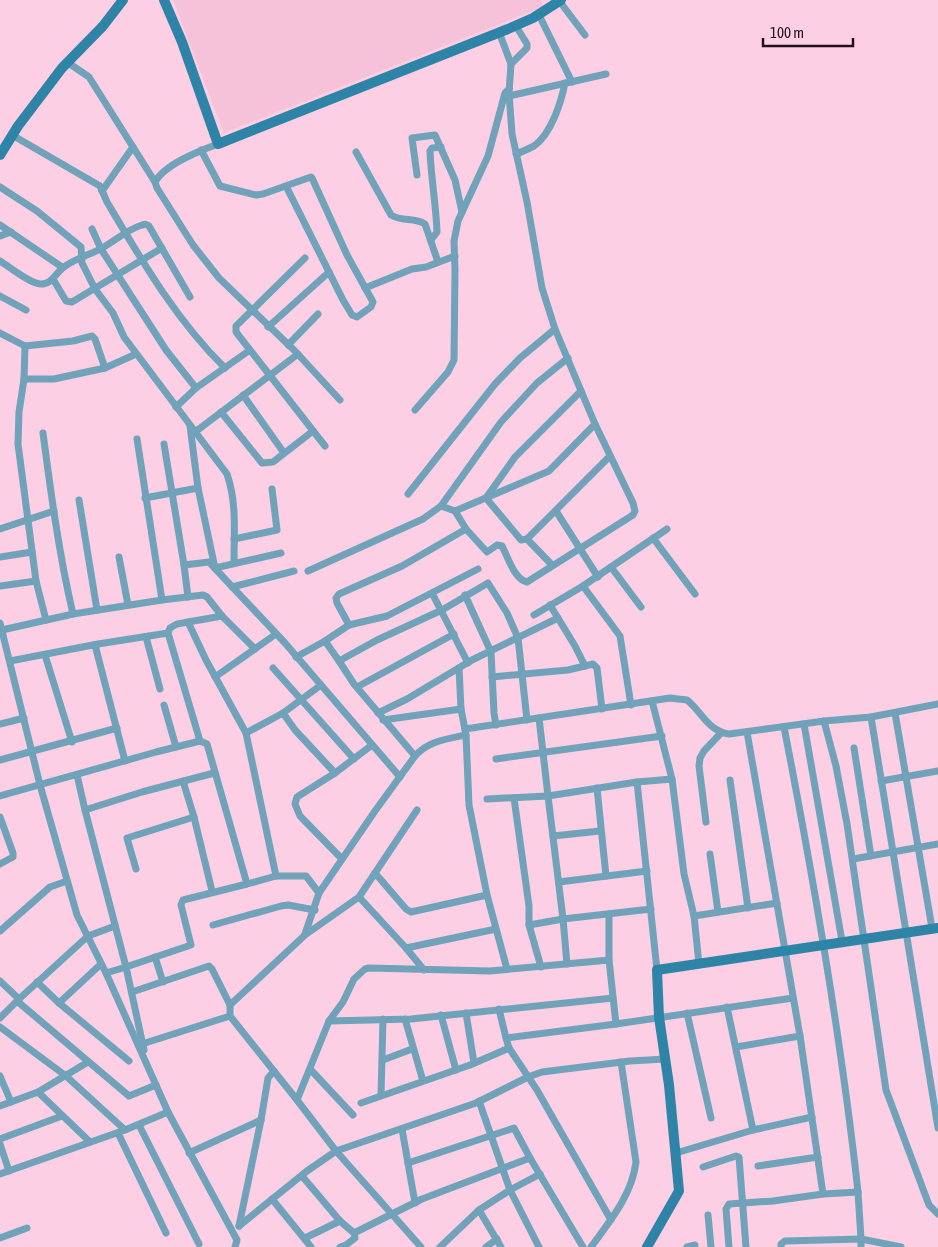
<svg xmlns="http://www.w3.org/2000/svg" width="938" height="1247" font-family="'Asap Condensed',sans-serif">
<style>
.built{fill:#f6c2da}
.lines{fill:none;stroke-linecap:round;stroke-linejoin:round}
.street{stroke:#70a2ba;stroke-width:7}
.secondary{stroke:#2e84a6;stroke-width:10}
</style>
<rect width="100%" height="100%" fill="#fccfe4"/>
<path class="built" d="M173 0H541L543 7 224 133Z"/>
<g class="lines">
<g class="street">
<path d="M560 2 585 35"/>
<path d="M539 15 572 82"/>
<path d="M67 62 89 77 155 182"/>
<path d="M511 64 527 48V44L516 26"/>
<path d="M509 96 606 74"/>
<path d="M12 135 100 186 107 202C142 261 176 320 225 368"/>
<path d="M218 144C199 151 165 164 155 182L157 188 193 245 219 278 295 351 340 400"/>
<path d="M201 150 220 186 256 195 263 194 308 178 311 177 312 178 347 255 373 302 371 307 357 317 352 315 343 300 286 186"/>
<path d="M356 152 391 215C401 222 415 217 425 224L438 262"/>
<path d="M516 154C522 152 528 149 534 146 551 134 561 103 565 83"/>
<path d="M417 175 412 138 435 135 455 180 462 212"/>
<path d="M0 187 37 211 81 247 82 263 95 289 113 313 124 337 227 474C237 503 234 532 234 563"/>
<path d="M102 191 133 147"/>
<path d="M0 225 62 267"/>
<path d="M92 229 101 249 166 350 196 388"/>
<path d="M0 236 11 232"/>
<path d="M431 240 437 232C436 204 431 178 430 151L432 148 441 147"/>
<path d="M305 258 236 326V332L325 446"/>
<path d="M0 261C10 267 29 283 40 284 52 285 56 272 64 267 76 258 90 255 102 248 115 241 128 229 142 225 146 224 146 224 149 226L190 297"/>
<path d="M53 279 66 301 72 302 162 248"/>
<path d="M365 288 412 269 426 267 455 256"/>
<path d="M0 296 26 310"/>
<path d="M268 327 329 272"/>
<path d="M0 333 25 346 73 341 92 336 95 339 105 368"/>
<path d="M288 345 318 314"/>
<path d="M25 346 24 379 19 412 18 444 36 581 46 620"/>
<path d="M24 379H54L105 368 136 354"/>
<path d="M243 395 284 453"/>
<path d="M176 407 196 388 250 350"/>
<path d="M415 410 448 372 454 360 455 269 454 241 458 221 488 156 505 93 509 89"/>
<path d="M221 412 262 463 273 462 313 431"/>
<path d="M190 426 198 488"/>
<path d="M195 432 298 354"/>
<path d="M43 433C51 494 59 554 73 614"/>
<path d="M137 439 162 600"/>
<path d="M164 444 184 565"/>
<path d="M408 494 495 384 520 358 555 329"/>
<path d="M145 498 198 488 215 568 281 553"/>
<path d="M79 500 97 610"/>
<path d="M455 511 441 506 501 422 537 383 568 358"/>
<path d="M556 511 598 577"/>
<path d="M0 529 54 511"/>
<path d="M466 529 487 552 497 545 502 546C508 557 514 579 527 582L633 515 635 511 633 503 595 424"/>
<path d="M653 538 695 594"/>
<path d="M234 539 277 530 272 489"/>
<path d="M527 539 521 540 486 498 515 457 581 391"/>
<path d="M0 557 32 552"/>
<path d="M119 557 128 605"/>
<path d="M552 565 527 539 610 456"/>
<path d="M611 567 641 607"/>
<path d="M308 571 423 519 441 506"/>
<path d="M0 586 36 581"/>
<path d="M583 586 620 636 631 705"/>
<path d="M232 587 294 571"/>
<path d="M432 593 468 663"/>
<path d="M465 595 491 652 494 713 496 725"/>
<path d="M188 597 184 565 209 562 285 643 400 777"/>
<path d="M550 605 575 646 585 666"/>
<path d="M534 615 583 586 667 529"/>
<path d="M188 622 206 660 246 733 276 876"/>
<path d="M0 623 40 785 77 915 106 973 168 1112 237 1240 235 1247"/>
<path d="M349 625 387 616 478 569"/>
<path d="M2 630 73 614 162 600 203 595 207 597 222 616 255 649"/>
<path d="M146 637 160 689"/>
<path d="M95 645 125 761"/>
<path d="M45 655 72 742"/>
<path d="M296 657 325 641"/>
<path d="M10 661 98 644 168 633"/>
<path d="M339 661 325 641 349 625 337 603 336 598 339 594 402 566 466 529 455 511 549 471 595 424 555 329 542 288 527 202 512 134 509 93 511 64 499 32"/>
<path d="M273 668 354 759"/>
<path d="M459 668 461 709 466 735 469 805 487 895 507 969"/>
<path d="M215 677 276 634"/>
<path d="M492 677 568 670 593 664 597 668 602 709"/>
<path d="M357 687 454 634"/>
<path d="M652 701 672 779 637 782 657 970"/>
<path d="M164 705 176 747"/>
<path d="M283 713 295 730 335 773"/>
<path d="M378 713 407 699 472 660 558 618"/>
<path d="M895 713 932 928"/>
<path d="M871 717 938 1128"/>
<path d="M539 718 548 796 637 782"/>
<path d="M383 720 461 709"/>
<path d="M824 721 836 766 847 824 886 1090 929 1205 938 1214"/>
<path d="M0 724 24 718"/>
<path d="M804 724 842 941"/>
<path d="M784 727C814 881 841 1036 858 1192"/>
<path d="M465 729 670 698 687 700C702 712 708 731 729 734L824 721 871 717 938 704"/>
<path d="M747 732 800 1036 823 1194"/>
<path d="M246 733 283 713 321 685"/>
<path d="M200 741 168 633 170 628 177 624 222 616"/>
<path d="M854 748 871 856"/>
<path d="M415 756C428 741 447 739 466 735"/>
<path d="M496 759 662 736"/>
<path d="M0 760 117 728"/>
<path d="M77 775 85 810 142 792 214 773"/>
<path d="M672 779 684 874 694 916 699 964"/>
<path d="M730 780 748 908"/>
<path d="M183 781 194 817 212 891"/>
<path d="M881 781 938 771"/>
<path d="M597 788 606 876"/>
<path d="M0 796 156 752 200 741 207 744 247 884 183 900 181 905 191 945 126 967 144 1050"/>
<path d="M514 798 529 906V925L541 967"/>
<path d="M487 799 548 796 563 919 651 909"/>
<path d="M85 810 126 967 106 973"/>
<path d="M0 817 13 853V857L0 864"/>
<path d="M706 822 699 766 700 758 704 751 721 733"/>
<path d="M553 836 600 831"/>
<path d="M710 854 718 912"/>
<path d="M342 859 300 816 295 804 297 797 335 773 372 745"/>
<path d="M853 859 938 844"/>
<path d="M136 869 127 838 194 817"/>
<path d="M375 873 406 909 411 912 487 895"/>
<path d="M559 882 647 871"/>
<path d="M247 884 276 876H306L319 893"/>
<path d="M359 897 417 810"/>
<path d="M609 914V960"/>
<path d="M694 916 777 903"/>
<path d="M213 925 281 906 288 905 315 910"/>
<path d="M529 925 563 919 567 964"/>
<path d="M0 931 50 887 67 881"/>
<path d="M305 934 319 893 375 811 415 756 354 684 339 661 377 640 442 610 488 583 507 613 518 638 527 720"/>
<path d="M406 948 496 929"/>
<path d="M155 957 163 982"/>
<path d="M424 970 406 948 359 897 305 935 230 1005V1016L297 1100 329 1021 343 1002 354 979 365 969 369 968 490 971 609 960 616 1024 793 998"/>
<path d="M0 981 19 999 88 936 115 926"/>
<path d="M37 982 59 1003 129 1061"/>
<path d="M132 992 209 966 212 969 230 1005"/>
<path d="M17 1001 129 1096 156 1085"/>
<path d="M59 1003 101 964"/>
<path d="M727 1007 753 1130"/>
<path d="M499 1009 506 1038 616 1024"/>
<path d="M466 1013 474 1063"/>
<path d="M687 1013 711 1118"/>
<path d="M441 1015 456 1070"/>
<path d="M0 1018 19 999"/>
<path d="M405 1019 423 1081"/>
<path d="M329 1021 411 1019 613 998"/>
<path d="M0 1027 66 1076 125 1130"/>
<path d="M506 1038 509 1048 537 1090 611 1220"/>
<path d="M142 1044 230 1016"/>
<path d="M736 1047 800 1036"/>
<path d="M383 1060 412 1049"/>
<path d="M310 1069 353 1115"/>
<path d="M0 1076 11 1102"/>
<path d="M38 1092 88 1062"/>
<path d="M381 1095 383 1019"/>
<path d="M297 1100 336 1151 421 1247"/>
<path d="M479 1101 510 1190 539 1247"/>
<path d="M361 1103 470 1065 509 1048"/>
<path d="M0 1106 38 1092 90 1142"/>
<path d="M139 1125 199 1244"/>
<path d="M402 1129 415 1203"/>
<path d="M118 1133 166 1233"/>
<path d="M0 1139 62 1116"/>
<path d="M0 1144 9 1171"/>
<path d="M189 1153 261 1120"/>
<path d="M676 1153 753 1130 812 1117"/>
<path d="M408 1163 514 1128 530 1158 583 1247"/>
<path d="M758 1166 818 1157"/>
<path d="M703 1167 736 1156 739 1157 746 1247"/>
<path d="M0 1174 125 1130 168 1112"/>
<path d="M302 1176 340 1221 354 1233 355 1238 346 1245 340 1247"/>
<path d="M272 1199 311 1247"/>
<path d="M479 1210 501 1247"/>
<path d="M708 1215 711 1247"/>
<path d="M239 1226 307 1171 336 1151 476 1103 528 1077 542 1072 630 1061 665 1059"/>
<path d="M239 1226 261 1120 268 1078 274 1071"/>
<path d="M354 1233 422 1199 530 1158"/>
<path d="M0 1238 27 1228"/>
<path d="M305 1238 340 1221"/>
<path d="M440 1247 479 1210 510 1190 540 1174"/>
<path d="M486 1247 497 1239"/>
<path d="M591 1247C610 1221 632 1195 636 1162L621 1062"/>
<path d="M687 1247 695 1245"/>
<path d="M729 1247 726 1209 729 1204 773 1201 823 1194 858 1192 861 1239 901 1247"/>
<path d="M781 1247V1244L785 1241 861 1239V1247"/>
</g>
<g class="secondary">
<path d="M164 0 182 42 218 144 508 29 533 18 561 0"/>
<path d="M0 155 18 126 62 68 103 26 123 0"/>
<path d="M647 1247 679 1191 669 1085 659 1017 657 970 938 928"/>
</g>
</g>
<path d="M763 38v8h90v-8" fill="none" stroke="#1f1017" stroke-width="2.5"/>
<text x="770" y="38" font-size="15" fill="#1f1017" stroke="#fccfe4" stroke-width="4" paint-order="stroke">100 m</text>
</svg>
